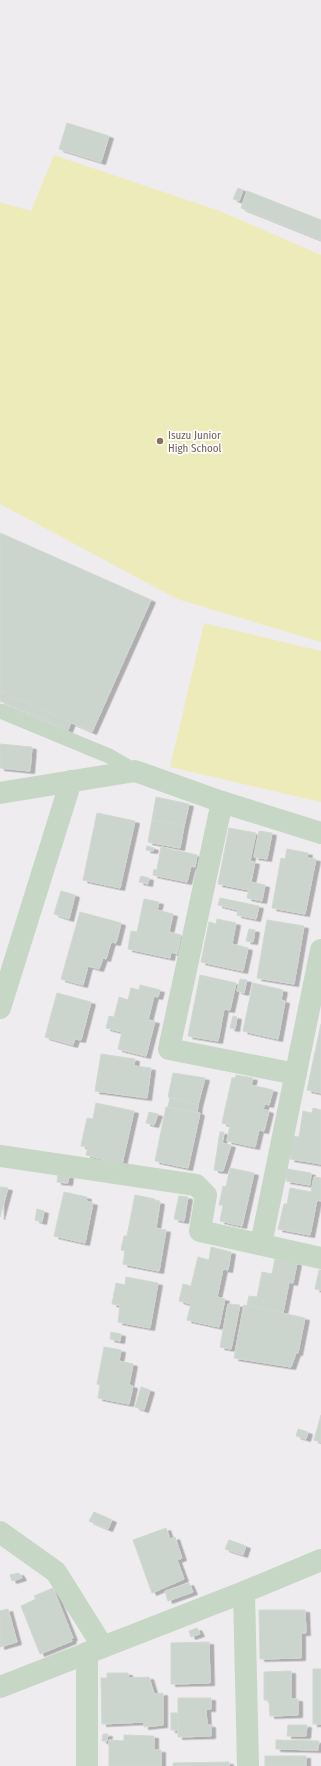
<svg xmlns="http://www.w3.org/2000/svg" width="321" height="1766" font-family="'Fira Sans Condensed',sans-serif">
<style>
.green{fill:#eeebba}
.building{fill:#cbd4cd;stroke:#d0d8d2;filter:url(#shadow)}
.lines{fill:none;stroke-linecap:round;stroke-linejoin:round}
.lane{stroke:#c6d7c6;stroke-width:15}
.street{stroke:#c6d7c6;stroke-width:22}
.education-dot{fill:#8d6e63;stroke:#fff;stroke-width:1.5}
.labels{text-anchor:middle;dominant-baseline:central;stroke-width:3.5;stroke-linejoin:round;paint-order:stroke}
.education-label{font-size:11px;fill:#785e54;stroke:#fff;text-anchor:start}
</style>
<defs>
<filter id="shadow"><feDropShadow dx="4.5" dy="2.5" stdDeviation="0" flood-color="#0004"/></filter>
</defs>
<rect width="100%" height="100%" fill="#eeecef"/>
<g class="green">
<path d="M54 155 220 211 321 255V642L177 599 0 504V202L31 211Z"/>
<path d="M204 623 321 651V802L170 767Z"/>
</g>
<g class="building">
<path d="M67 123 109 136 101 162 59 149Z"/>
<path d="M238 188 243 190 239 201 233 199Z"/>
<path d="M247 191 321 220V240L241 208Z"/>
<path d="M0 533 151 600 92 732 0 691Z"/>
<path d="M0 691 71 722 68 730 0 701Z"/>
<path d="M0 744 32 747 30 771 0 768Z"/>
<path d="M156 797 189 804 184 826 152 820Z"/>
<path d="M97 813 135 821 120 888 83 880Z"/>
<path d="M152 820 184 826 180 848 148 842Z"/>
<path d="M229 828 256 833 250 861 255 862 251 882 265 885 262 901 247 898 249 890 218 884Z"/>
<path d="M259 831 272 833 267 859 254 857Z"/>
<path d="M147 846 154 848 153 851 146 850Z"/>
<path d="M161 847 197 855 195 867 191 866 187 882 153 875 154 869 157 870Z"/>
<path d="M287 849 308 853 307 858 316 859 305 914 272 908 281 858 285 859Z"/>
<path d="M141 876 149 878 148 884 139 882Z"/>
<path d="M61 891 75 895 69 919 54 914Z"/>
<path d="M220 898 259 906 256 919 237 915 238 910 218 905Z"/>
<path d="M144 899 159 902 157 910 173 914 169 932 181 935 177 954 171 952 170 958 128 949 131 931 137 932Z"/>
<path d="M80 912 121 923 116 943 111 942 106 959 103 958 99 969 88 966 83 985 61 979Z"/>
<path d="M217 919 236 923 232 944 248 948 243 971 201 962 209 922 216 924Z"/>
<path d="M267 920 304 926 294 984 257 978Z"/>
<path d="M249 929 255 930 253 942 246 941Z"/>
<path d="M200 975 236 983 230 1010 224 1009 218 1041 188 1036Z"/>
<path d="M240 979 247 980 244 993 237 991Z"/>
<path d="M253 983 283 990 281 1000 285 1001 278 1039 243 1031Z"/>
<path d="M140 985 160 990 158 997 154 996 148 1020 155 1021 146 1056 118 1049 122 1032 106 1028 109 1016 114 1017 119 997 128 1000 131 988 139 990Z"/>
<path d="M57 993 91 1002 81 1040 75 1039 73 1045 45 1037Z"/>
<path d="M233 1016 237 1017 235 1029 230 1028Z"/>
<path d="M321 1024V1093L307 1090Z"/>
<path d="M101 1054 135 1059 134 1066 151 1068 147 1098 95 1091Z"/>
<path d="M173 1073 205 1078 198 1105 168 1097Z"/>
<path d="M236 1075 253 1078 251 1085 273 1090 269 1105 265 1104 263 1109 269 1111 264 1131 259 1130 255 1147 227 1141 230 1125 222 1123 232 1078H235Z"/>
<path d="M170 1097 198 1105 197 1113 168 1107Z"/>
<path d="M96 1103 134 1111 122 1164 86 1155 88 1147 81 1146 87 1118 93 1119Z"/>
<path d="M166 1107 200 1113 188 1168 155 1161Z"/>
<path d="M313 1108 321 1110V1164L290 1159 293 1136 299 1137 303 1111 312 1113Z"/>
<path d="M149 1112 158 1114 154 1125 146 1123Z"/>
<path d="M220 1132H224L222 1143 231 1145 223 1171 214 1170Z"/>
<path d="M230 1168 254 1173 242 1226 220 1221 223 1205H219L223 1186 226 1187Z"/>
<path d="M287 1169 311 1173 310 1185 286 1181Z"/>
<path d="M58 1174 69 1176 68 1183 57 1182Z"/>
<path d="M314 1177 321 1178V1201L317 1200 310 1235 278 1229 284 1204H287L290 1188 311 1192Z"/>
<path d="M0 1187 8 1188 0 1217Z"/>
<path d="M64 1192 87 1197 86 1201 93 1203 85 1243 54 1236Z"/>
<path d="M135 1195 155 1199V1201L160 1202 156 1228 166 1230 159 1271 123 1264 125 1251 121 1250 124 1236H127Z"/>
<path d="M179 1196 188 1197 184 1221 174 1219Z"/>
<path d="M37 1209 44 1211 42 1222 35 1220Z"/>
<path d="M211 1247 231 1252 228 1270 223 1269 217 1297 225 1299 219 1327 187 1320 191 1304 179 1301 183 1284 191 1286 198 1257 209 1260Z"/>
<path d="M275 1259 297 1263 293 1283 289 1282 283 1313 247 1306 249 1296 257 1297 262 1272 272 1274Z"/>
<path d="M319 1270H321V1290L315 1289Z"/>
<path d="M126 1277 158 1283 150 1328 118 1322 120 1305 112 1304 116 1283 125 1285Z"/>
<path d="M228 1304 240 1305 231 1349 220 1347Z"/>
<path d="M244 1305 305 1318 298 1353H296L291 1367 234 1358Z"/>
<path d="M111 1332 121 1334 120 1341 110 1339Z"/>
<path d="M104 1347 121 1350 119 1361 133 1364 129 1385 133 1386 129 1404 98 1398 100 1385 97 1384Z"/>
<path d="M141 1387 150 1390 144 1410 135 1407Z"/>
<path d="M321 1415V1442L314 1440Z"/>
<path d="M298 1429 308 1432 306 1439 296 1436Z"/>
<path d="M94 1512 112 1520 108 1529 89 1521Z"/>
<path d="M166 1528 170 1539 175 1537 182 1558 177 1560 184 1579 152 1593 133 1540Z"/>
<path d="M229 1540 246 1546 243 1555 225 1549Z"/>
<path d="M19 1573 22 1578 12 1581 10 1575Z"/>
<path d="M189 1583 193 1592 168 1601 165 1591Z"/>
<path d="M53 1588 73 1638 71 1639 72 1641 40 1654 21 1606 36 1599 34 1596Z"/>
<path d="M8 1609 17 1642 0 1647V1611Z"/>
<path d="M259 1610H305L306 1633H301V1658L260 1659Z"/>
<path d="M197 1628 200 1634 191 1637 189 1631Z"/>
<path d="M209 1642 210 1683 171 1684V1643Z"/>
<rect x="313" y="1669" width="8" height="55"/>
<path d="M291 1671V1699H298V1715L270 1716 269 1700H264V1672Z"/>
<path d="M107 1673H128V1678L149 1677 154 1694 163 1693V1725L144 1727V1722L102 1724 101 1678H107Z"/>
<path d="M178 1698H211V1709H206L207 1725H211V1736L178 1737Z"/>
<rect x="171" y="1713" width="7" height="17"/>
<path d="M288 1725H307L306 1736H287Z"/>
<path d="M103 1734H108L107 1741H102Z"/>
<path d="M124 1735 154 1736V1750H161V1766H109V1740L124 1741Z"/>
<path d="M276 1740 319 1741 318 1750 276 1749Z"/>
<rect x="265" y="1756" width="41" height="10"/>
<path d="M229 1762V1766H173V1763Z"/>
</g>
<g class="lines">
<path class="lane" d="M0 711 109 756 135 771"/>
<g class="street">
<path d="M0 793 135 771 222 802 321 833"/>
<path d="M222 802 169 1049 296 1074"/>
<path d="M0 1008 71 781"/>
<path d="M0 1156 196 1185 206 1195 200 1231 321 1258"/>
<path d="M261 1244 321 950"/>
<path d="M0 1532 56 1572 103 1647"/>
<path d="M244 1592 248 1766"/>
<path d="M0 1687 244 1592 321 1560"/>
<path d="M87 1766V1653"/>
</g>
</g>
<circle class="education-dot" cx="160" cy="441" r="4"/>
<g class="labels">
<g class="education-label">
<text x="168" y="435">Isuzu Junior<tspan x="168" dy="13">High School</tspan></text>
</g>
</g>
</svg>
